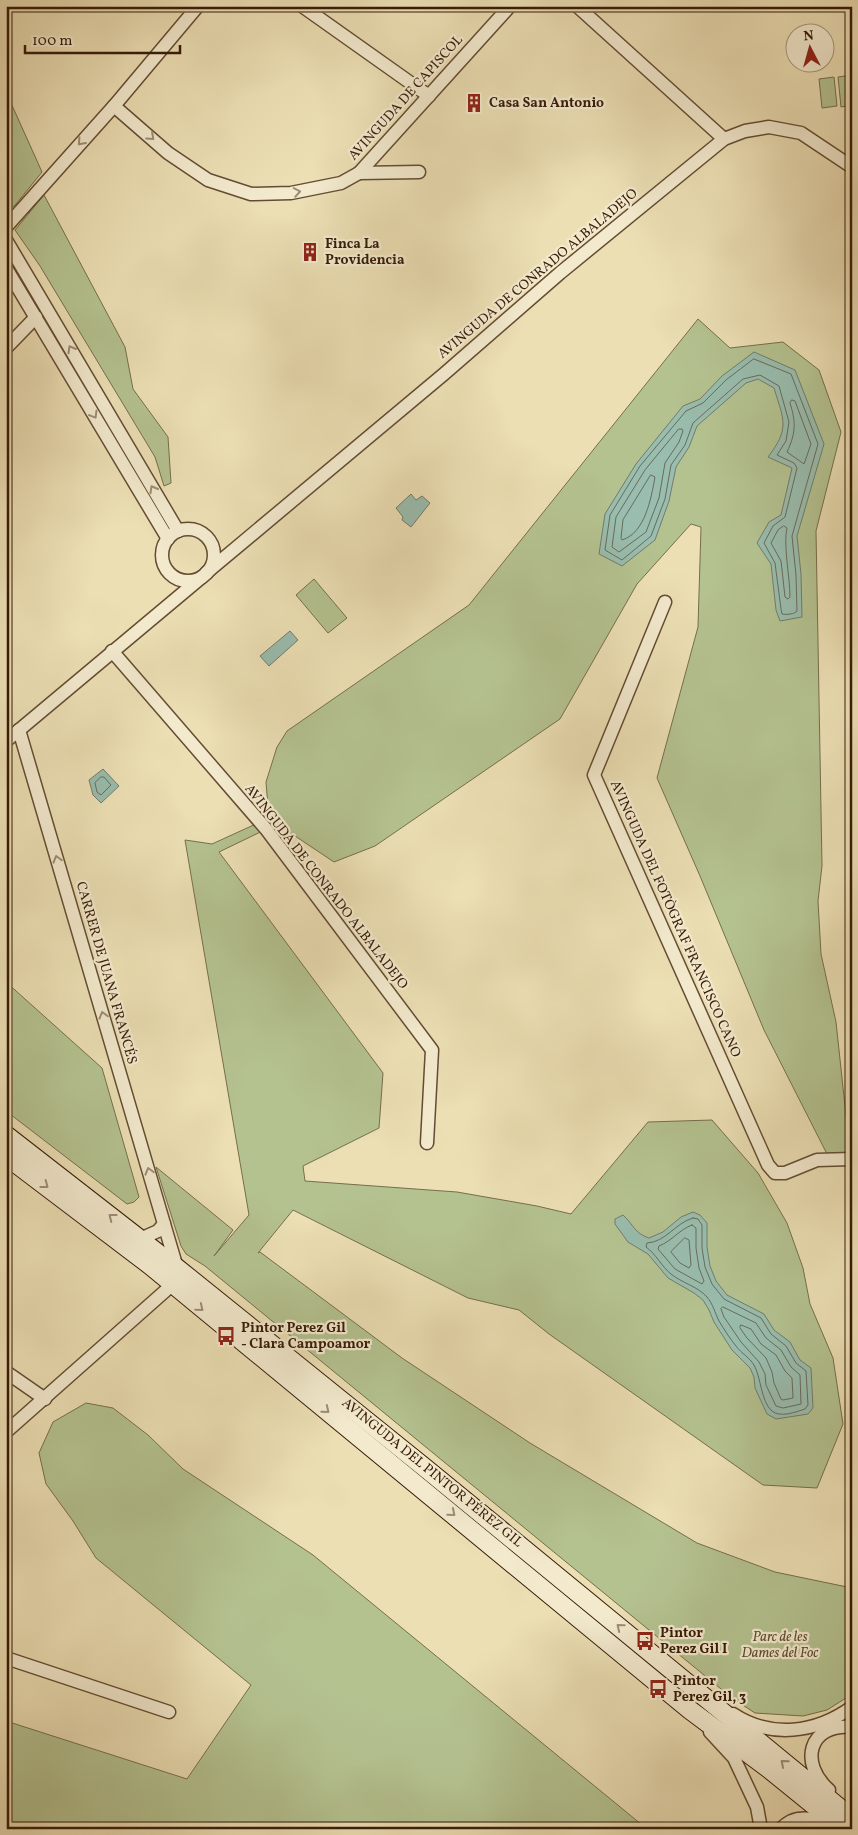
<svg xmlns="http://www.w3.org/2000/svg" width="858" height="1835" font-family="Vollkorn,serif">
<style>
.green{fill:#b4c290;stroke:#766e4c}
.water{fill:#99bdae;stroke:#727c6c}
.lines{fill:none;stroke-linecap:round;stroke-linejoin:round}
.shore{stroke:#686c5b;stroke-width:1}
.minor-casing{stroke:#644c33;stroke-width:15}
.secondary-casing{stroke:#371b08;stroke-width:20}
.minor{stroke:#f3eace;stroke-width:12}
.secondary{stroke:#f3eace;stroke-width:18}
.oneway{stroke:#9e8d75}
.labels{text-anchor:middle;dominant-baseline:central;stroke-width:4.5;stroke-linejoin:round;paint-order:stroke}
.street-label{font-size:14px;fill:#371b08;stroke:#f3eace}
.poi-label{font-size:14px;font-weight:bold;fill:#371b08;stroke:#f3eace;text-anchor:start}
.park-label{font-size:14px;font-style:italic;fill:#5c4d31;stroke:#f3eace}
</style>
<rect width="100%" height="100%" fill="#ecdfb4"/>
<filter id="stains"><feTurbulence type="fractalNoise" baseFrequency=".004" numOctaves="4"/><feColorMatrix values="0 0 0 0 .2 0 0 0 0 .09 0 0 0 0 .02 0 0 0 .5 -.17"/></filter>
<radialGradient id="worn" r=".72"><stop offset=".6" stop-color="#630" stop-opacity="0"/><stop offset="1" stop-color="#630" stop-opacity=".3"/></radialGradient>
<g class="green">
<path d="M852 75V105L841 107 838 77Z"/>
<path d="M834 77 837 106 822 108 819 79Z"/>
<path d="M6 92 42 172 16 204 6 213Z"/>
<path d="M44 195 125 347 133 389 168 437 171 483 164 486 155 457 40 266 15 230Z"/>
<path d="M698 319 730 348 783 342 819 370 841 432 816 531 822 866 818 901 821 954 836 1022 850 1153 827 1154 764 1030 700 876 657 778 698 627 701 527 691 524 637 584 560 719 375 846 334 862 277 824 219 852 383 1073 379 1128 303 1166 305 1181 457 1192 537 1206 571 1214 648 1122 712 1120 758 1173 787 1223 803 1268 810 1304 833 1358 843 1424 817 1488 763 1485 549 1334 519 1310 468 1298 293 1210 258 1253 260 1252 402 1358 530 1443 697 1543 775 1572 852 1588V1692L846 1698 827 1710 803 1716 755 1713 732 1698 205 1266 186 1254 181 1246 156 1167 233 1230 214 1256 249 1215 185 840 212 844 269 818 266 782 277 747 287 731 469 605Z"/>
<path d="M314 579 347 618 328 633 296 595Z"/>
<path d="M6 982 102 1068 139 1197 134 1202 127 1204 6 1111Z"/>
<path d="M86 1403 113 1408 148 1435 183 1469 313 1555 647 1829H6V1721L187 1779 251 1685 96 1558 73 1521 46 1484 39 1453 53 1422Z"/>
</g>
<g class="water">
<path d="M754 352 795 370 824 444 797 536 801 574 802 617 780 621 776 610 771 564 757 543 769 522 781 515 792 468 768 457C790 428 784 421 774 388L758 379 746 383 697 426 689 447 676 467 669 501 655 540 622 566 599 554 605 514 636 464 683 406 700 399 722 376Z"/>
<path d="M411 494 416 500 422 496 430 503 411 527 402 520 403 517 396 508Z"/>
<path d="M290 631 298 640 269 666 260 656Z"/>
<path d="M103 769 119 786 101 803 93 795 89 780Z"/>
<path d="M693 1212 700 1215 707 1223V1247L710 1266 716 1281 727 1295 764 1314 774 1330 790 1342 800 1360 811 1368 813 1408 808 1414 776 1419 767 1414 755 1388 754 1377 750 1368 732 1350 714 1322 709 1310 703 1300 694 1293 668 1278 648 1254 628 1242 615 1224V1219L623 1215C634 1225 634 1233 649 1238L663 1232 681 1217Z"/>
</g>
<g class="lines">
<g class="shore">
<path d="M754 359 791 374 818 444 792 536 796 575 797 611C795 614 786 615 782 614L781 609 775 563 764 543 773 526 785 517 797 468 794 463 777 455 786 441 789 422 779 386 760 375 743 379 693 423 685 445 671 465 665 499 651 536 622 560 605 550 610 515 640 466 686 411 703 403 726 380Z"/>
<path d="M792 400 795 401 811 444 804 464 787 452C796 433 796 422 790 403Z"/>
<path d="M679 429H682L683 431 679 442 665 463 659 498 646 532 619 552 612 547 616 517 645 470Z"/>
<path d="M651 475 655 477C651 499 645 533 622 540L621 538 623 520Z"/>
<path d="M784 526 787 528C783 544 790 578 790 597L788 599 785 597 781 561 771 543 778 530Z"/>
<path d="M101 777H104L111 785 101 795 97 792 95 783Z"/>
<path d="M693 1218 698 1219 702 1225V1248L705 1267 712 1284 724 1299 761 1318 771 1334 786 1346 796 1363 806 1371 808 1405 805 1409C796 1412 780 1418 772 1411 761 1402 761 1377 754 1365 750 1358 741 1353 736 1346 730 1339 724 1329 719 1321 715 1313 713 1304 707 1297 697 1286 682 1283 671 1274 662 1267 656 1254 646 1247L647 1243C666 1242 675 1223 693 1218Z"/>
<path d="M692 1225 696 1228V1248L699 1268 704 1281 702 1284 675 1269 658 1249 659 1246C672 1241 680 1229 692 1225Z"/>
<path d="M685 1238 689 1240 691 1265 689 1268 680 1263 671 1252Z"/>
<path d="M723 1307 756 1323 766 1338 781 1350 791 1367 800 1375 801 1404 783 1408 776 1406 766 1385 765 1374 759 1362 741 1342 724 1317 721 1309Z"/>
<path d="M741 1325 751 1329 761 1344 776 1355 785 1371 792 1378 793 1398 783 1400 781 1399 774 1383 772 1372 766 1358 747 1338 740 1328Z"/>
</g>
<g class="minor-casing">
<g id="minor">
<path d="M302 6 429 96"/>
<path d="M577 6 724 139"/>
<path d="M114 106 168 153 208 180 251 194 291 193 341 183 359 173 510 6"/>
<path d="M359 173 419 172"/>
<path d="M6 227 114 106 198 6"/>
<path d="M6 240 178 531"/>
<path d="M6 268 168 539"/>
<path d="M6 348 36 317"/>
<circle cx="188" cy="555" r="26"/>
<path d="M206 573 444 374 560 273 724 139 745 131 769 127 801 133 852 167"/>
<path d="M665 602 594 775 768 1165 775 1173H785L817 1160 852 1159"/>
<path d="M112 651 266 829 432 1050 427 1143"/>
<path d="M6 741 202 577"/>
<path d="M140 1239 158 1231 164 1224"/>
<path d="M6 1372 45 1399"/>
<path d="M6 1432 172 1285 177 1268 19 730"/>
<path d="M6 1658 169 1712"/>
<path d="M733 1714C771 1739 816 1733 852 1707"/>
<path d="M710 1732 734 1758 757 1807 761 1829"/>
<path d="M829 1790C799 1764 808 1723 852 1727"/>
<path d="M781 1829C795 1813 817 1817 831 1829"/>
</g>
</g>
<g class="secondary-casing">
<g id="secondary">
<path d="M6 1135 177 1268 424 1467 852 1818"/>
<path d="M6 1156 151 1266 690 1710 769 1769 843 1829"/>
</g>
</g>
<use href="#minor" class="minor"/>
<use href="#secondary" class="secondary"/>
</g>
<defs><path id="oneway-chevron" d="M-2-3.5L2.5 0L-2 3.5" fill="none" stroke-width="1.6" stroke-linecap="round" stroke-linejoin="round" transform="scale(1.25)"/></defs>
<g class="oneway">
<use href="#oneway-chevron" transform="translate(151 137) rotate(42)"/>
<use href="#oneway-chevron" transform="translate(81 142) rotate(132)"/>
<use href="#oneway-chevron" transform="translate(297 192) rotate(-10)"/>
<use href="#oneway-chevron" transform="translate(71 349) rotate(-120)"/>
<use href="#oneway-chevron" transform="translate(94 415) rotate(59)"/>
<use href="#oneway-chevron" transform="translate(153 489) rotate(-120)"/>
<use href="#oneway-chevron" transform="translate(57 859) rotate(-106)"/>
<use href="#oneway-chevron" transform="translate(103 1015) rotate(-106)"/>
<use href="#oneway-chevron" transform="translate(149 1171) rotate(-106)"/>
<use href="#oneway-chevron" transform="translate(45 1185) rotate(37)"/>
<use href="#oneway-chevron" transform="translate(112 1217) rotate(-142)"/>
<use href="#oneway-chevron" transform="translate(200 1308) rotate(39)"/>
<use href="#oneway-chevron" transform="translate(326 1410) rotate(39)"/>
<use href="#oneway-chevron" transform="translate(452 1513) rotate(40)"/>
<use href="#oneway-chevron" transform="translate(620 1627) rotate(-141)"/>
<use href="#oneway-chevron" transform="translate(784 1763) rotate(-140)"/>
</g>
<defs>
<g id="building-bare" transform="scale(1.5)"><path d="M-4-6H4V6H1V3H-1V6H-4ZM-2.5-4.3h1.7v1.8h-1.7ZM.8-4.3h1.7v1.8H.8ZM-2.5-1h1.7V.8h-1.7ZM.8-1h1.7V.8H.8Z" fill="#8f2418" stroke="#f3eace" stroke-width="2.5" paint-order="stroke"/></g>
<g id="bus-bare" transform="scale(1.5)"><path d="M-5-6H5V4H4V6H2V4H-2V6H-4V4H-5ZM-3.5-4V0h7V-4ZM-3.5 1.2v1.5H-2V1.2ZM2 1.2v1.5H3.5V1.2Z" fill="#8f2418" stroke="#f3eace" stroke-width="2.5" paint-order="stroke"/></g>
</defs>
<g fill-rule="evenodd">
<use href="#building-bare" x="474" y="103"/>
<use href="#building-bare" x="310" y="252"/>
<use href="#bus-bare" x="226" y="1336"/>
<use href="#bus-bare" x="645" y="1641"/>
<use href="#bus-bare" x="658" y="1689"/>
</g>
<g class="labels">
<g class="street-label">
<text transform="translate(406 98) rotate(-48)">AVINGUDA DE CAPISCOL</text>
<text transform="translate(538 274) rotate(-40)">AVINGUDA DE CONRADO ALBALADEJO</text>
<text transform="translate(326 887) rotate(52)">AVINGUDA DE CONRADO ALBALADEJO</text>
<text transform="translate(675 919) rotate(66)">AVINGUDA DEL FOTÒGRAF FRANCISCO CANO</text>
<text transform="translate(106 973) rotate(74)">CARRER DE JUANA FRANCÉS</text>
<text transform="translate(432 1473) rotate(39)">AVINGUDA DEL PINTOR PÉREZ GIL</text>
</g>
<g class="poi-label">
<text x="489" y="103">Casa San Antonio</text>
<text x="325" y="244">Finca La<tspan x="325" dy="16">Providencia</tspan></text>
<text x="241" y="1328">Pintor Perez Gil<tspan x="241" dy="16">- Clara Campoamor</tspan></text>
<text x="660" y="1633">Pintor<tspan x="660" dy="16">Perez Gil I</tspan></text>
<text x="673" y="1681">Pintor<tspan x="673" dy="16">Perez Gil, 3</tspan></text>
</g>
<g class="park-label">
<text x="780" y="1637">Parc de les<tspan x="780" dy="16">Dames del Foc</tspan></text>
</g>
</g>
<rect width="858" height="1835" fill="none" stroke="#ecdfb4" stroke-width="25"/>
<rect x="8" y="8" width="843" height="1820" fill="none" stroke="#371b08" stroke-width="2.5"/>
<rect x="12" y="12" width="833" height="1810" fill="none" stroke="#371b08"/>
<g transform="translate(810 48) rotate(354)"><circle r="24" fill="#f3eace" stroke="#a8977f"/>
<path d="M0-4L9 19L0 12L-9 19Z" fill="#8f2418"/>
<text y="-8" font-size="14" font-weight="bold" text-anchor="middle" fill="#371b08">N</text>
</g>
<path d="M25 45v8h155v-8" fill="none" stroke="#371b08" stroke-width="2.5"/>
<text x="32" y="45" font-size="15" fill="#371b08" stroke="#f3eace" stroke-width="4" paint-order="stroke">100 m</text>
<rect width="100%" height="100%" filter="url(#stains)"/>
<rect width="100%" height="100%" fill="url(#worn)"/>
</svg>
